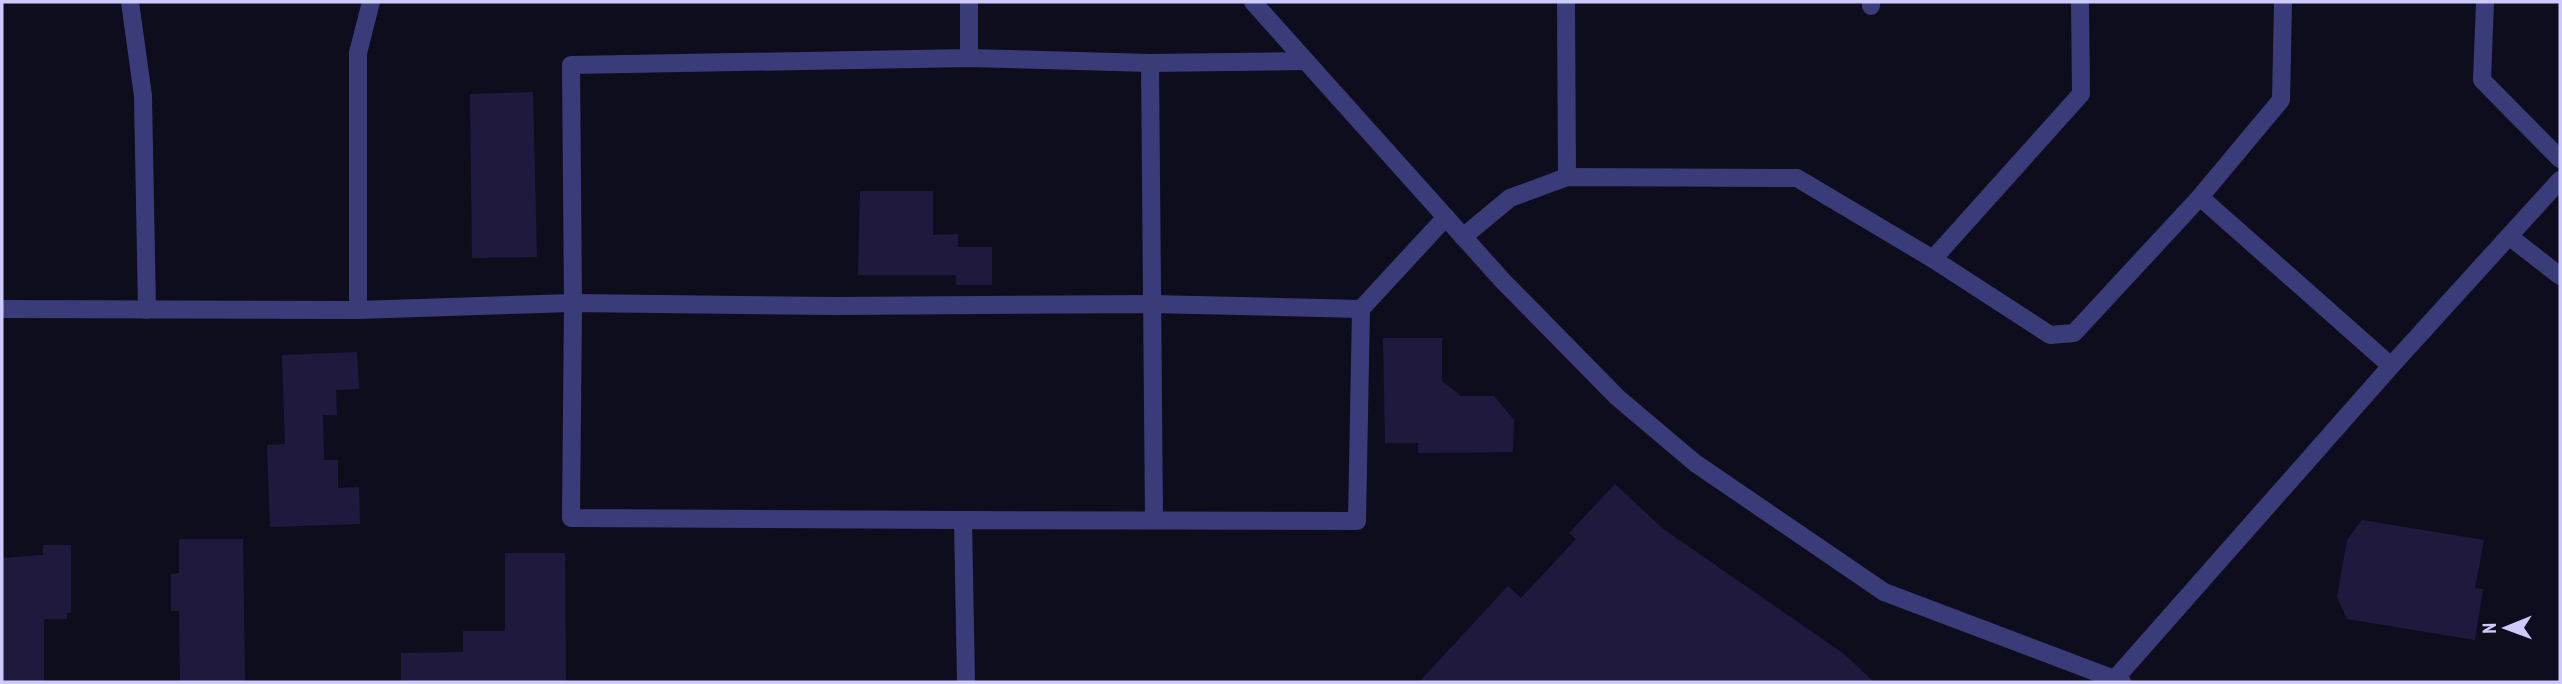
<svg xmlns="http://www.w3.org/2000/svg" width="2562" height="684" font-family="'PT Sans Narrow',sans-serif">
<style>
.building{fill:#1f1a3d}
.lines{fill:none;stroke-linecap:round;stroke-linejoin:round}
.service{stroke:#3a3c7a;stroke-width:18}
.minor{stroke:#3a3c7a;stroke-width:18}
.tertiary{stroke:#3a3c7a;stroke-width:18}
</style>
<rect width="100%" height="100%" fill="#0e0d1d"/>
<g class="building">
<path d="M533 92 537 257 472 258 470 94Z"/>
<path d="M860 191H933V235L958 234V247H992V285H956V275H858Z"/>
<path d="M1383 338H1442V381L1461 396H1494L1514 420 1513 452 1418 453V443H1385Z"/>
<path d="M357 352 359 389 336 390 337 415H323L324 460H338V488L359 487 360 524 270 527 267 445 285 444 282 355Z"/>
<path d="M1615 484 1662 528 1844 654 1874 682H1419L1508 586 1521 598 1576 539 1569 533Z"/>
<path d="M2362 520 2484 540 2475 588 2483 589 2475 640 2347 619 2337 597 2347 540Z"/>
<path d="M179 539H243L245 682H180L179 611H171V574L179 573Z"/>
<path d="M43 545H71V613H67V619H44V682H2V558L43 555Z"/>
<path d="M505 553H565L566 682H401V653L463 652V631H505Z"/>
</g>
<g class="lines">
<g class="service">
<path d="M130 2 143 96 147 310"/>
<path d="M358 310V53L371 2"/>
</g>
<g class="minor">
<path d="M1566 2 1567 177"/>
<path d="M1871 2V6"/>
<path d="M2485 2 2482 80 2560 159"/>
<path d="M969 58V2"/>
<path d="M1150 63 1154 520"/>
<path d="M2200 197 2391 366"/>
<path d="M1463 237 1510 198 1567 177 1797 178 1933 259 2050 335 2074 333 2200 197 2281 100 2283 2"/>
<path d="M2510 237 2560 276"/>
<path d="M1933 259 2081 94 2080 2"/>
<path d="M2 309 358 310 573 303 835 306 1152 304 1361 309"/>
<path d="M963 520 571 518 573 303 571 65 969 58 1150 63 1305 61"/>
<path d="M966 682 963 520 1357 521 1361 309 1446 217"/>
</g>
<g class="tertiary">
<path d="M1253 2 1502 280 1617 397 1695 463 1884 592 2122 682"/>
<path d="M2114 680 2391 366 2560 180"/>
</g>
</g>
<rect width="2562" height="684" fill="none" stroke="#cecbfc" stroke-width="7"/>
<g transform="translate(2506 628) rotate(269)" stroke="#0e0d1d" stroke-width="5" paint-order="stroke">
<path d="M0-5L12 26L0 18L-12 26Z" fill="#cecbfc"/>
<text y="-10" font-size="19" font-weight="bold" text-anchor="middle" fill="#cecbfc">N</text>
</g>
</svg>
